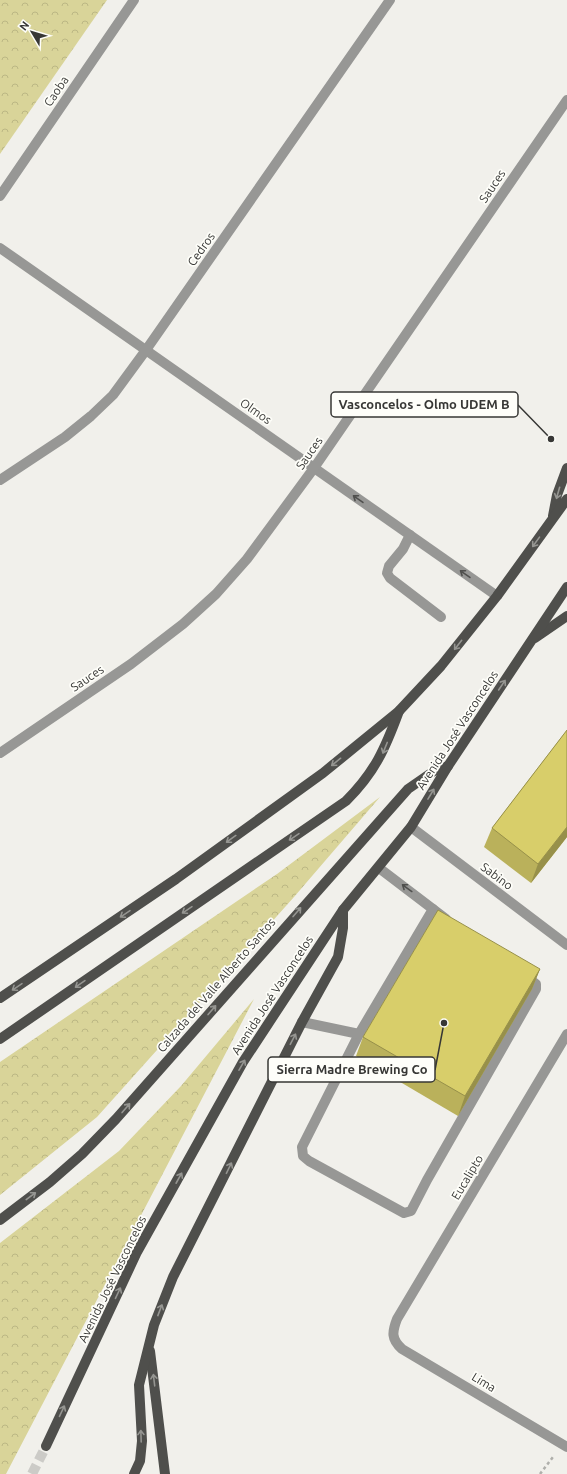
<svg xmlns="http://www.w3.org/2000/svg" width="567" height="1474" font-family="Ubuntu,sans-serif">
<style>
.park{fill:url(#park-crowns)}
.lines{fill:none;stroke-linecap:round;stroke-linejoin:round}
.major-tunnel{stroke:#cccbc7;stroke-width:10;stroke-dasharray:10 5;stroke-linecap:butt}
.path{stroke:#afafab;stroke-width:2.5;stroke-dasharray:3 3;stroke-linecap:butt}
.minor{stroke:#979795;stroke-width:10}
.major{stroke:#4f4f4c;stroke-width:10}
.wall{fill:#bab15b}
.shaded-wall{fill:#97904a}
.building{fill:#d8ce6a;stroke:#97904a}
.oneway{stroke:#959591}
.oneway2{stroke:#4f4f4d}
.labels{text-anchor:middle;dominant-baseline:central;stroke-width:3.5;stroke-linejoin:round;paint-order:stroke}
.street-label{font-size:12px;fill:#373735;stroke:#fefef9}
.leader{fill:none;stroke:#373735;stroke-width:1.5}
.callout-dot{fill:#373735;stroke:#fefef9;stroke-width:1.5}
.callout{fill:#fefef9;stroke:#373735;stroke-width:1.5}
.callout-label{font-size:13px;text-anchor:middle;font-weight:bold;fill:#373735}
</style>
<defs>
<pattern id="park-crowns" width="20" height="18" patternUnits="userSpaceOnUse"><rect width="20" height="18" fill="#d9d499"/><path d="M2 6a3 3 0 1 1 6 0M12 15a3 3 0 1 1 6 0" fill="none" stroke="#bbb784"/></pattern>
</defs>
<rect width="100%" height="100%" fill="#f1f0eb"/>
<g class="park">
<path d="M0 0H107L0 154Z"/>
<path d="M380 797 294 897 97 1117 0 1195V1062L277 874Z"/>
<path d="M254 999 6 1474H0V1243L119 1151 181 1086Z"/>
</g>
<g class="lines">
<path class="major-tunnel" d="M32 1474 46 1446"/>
<path class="path" d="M540 1474 553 1457"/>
<g class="minor">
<path d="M0 196 134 0"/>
<path d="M0 248 497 596"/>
<path d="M0 480 65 437 91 416 113 395 146 350 390 0"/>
<path d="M410 535 403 549 389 566 387 573 390 578 441 617"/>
<path d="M0 753 131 664 183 624 216 594 247 559 314 468 567 100"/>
<path d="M411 827 567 945"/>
<path d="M379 868 446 919"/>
<path d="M433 909 359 1034 302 1147 303 1156 309 1161 404 1213 411 1211 427 1180 536 989V984L524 975"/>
<path d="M302 1022 359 1034"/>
<path d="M567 1034 397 1319C392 1332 391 1339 402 1349L567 1447"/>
</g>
<g class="major">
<path d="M553 516 557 495 567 468"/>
<path d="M535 638 567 616"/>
<path d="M0 998 176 879 323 773 399 711 441 666 497 596 567 499"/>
<path d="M0 1039 346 801C375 772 385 749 399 711"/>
<path d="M0 1220 50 1182 82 1154 116 1119 408 789 434 771 448 766"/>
<path d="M150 1351 165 1474"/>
<path d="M46 1446 137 1252 243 1062 343 910 411 827 448 766 567 587"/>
<path d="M134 1474 140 1461 142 1441 139 1385 154 1325 173 1277 302 1022 338 957 343 928V910"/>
</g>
</g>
<g class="wall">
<path d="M567 730V837L531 883 484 847 492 828Z"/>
<path d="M540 969 532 989 458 1116 356 1056 363 1037Z"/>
</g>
<g class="shaded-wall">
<path d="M567 827V837L531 883 538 864Z"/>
<path d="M540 969 532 989 458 1116 465 1096Z"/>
</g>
<g class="building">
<path d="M567 730V827L538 864 492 828Z"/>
<path d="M438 910 540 969 465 1096 363 1037Z"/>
</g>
<defs><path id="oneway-shaft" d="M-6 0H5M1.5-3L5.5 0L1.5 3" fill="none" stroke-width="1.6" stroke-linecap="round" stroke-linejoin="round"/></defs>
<g class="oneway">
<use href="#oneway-shaft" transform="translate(558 493) rotate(106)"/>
<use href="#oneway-shaft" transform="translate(536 542) rotate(126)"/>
<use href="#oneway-shaft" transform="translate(458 645) rotate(128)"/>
<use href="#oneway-shaft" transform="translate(502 685) rotate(-56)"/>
<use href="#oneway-shaft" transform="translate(385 748) rotate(112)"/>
<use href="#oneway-shaft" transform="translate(336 762) rotate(141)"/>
<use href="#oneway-shaft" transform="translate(431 794) rotate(-59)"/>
<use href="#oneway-shaft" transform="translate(294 837) rotate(146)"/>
<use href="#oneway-shaft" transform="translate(231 839) rotate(144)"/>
<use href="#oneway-shaft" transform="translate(187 910) rotate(146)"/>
<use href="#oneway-shaft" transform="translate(297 912) rotate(-49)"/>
<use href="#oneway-shaft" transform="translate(125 914) rotate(146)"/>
<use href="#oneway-shaft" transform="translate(80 984) rotate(145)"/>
<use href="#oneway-shaft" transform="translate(17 987) rotate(146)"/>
<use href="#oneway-shaft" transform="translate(212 1010) rotate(-49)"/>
<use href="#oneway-shaft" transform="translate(293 1039) rotate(-63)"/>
<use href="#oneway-shaft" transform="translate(242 1065) rotate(-60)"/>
<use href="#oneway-shaft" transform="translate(126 1108) rotate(-49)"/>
<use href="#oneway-shaft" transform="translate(229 1168) rotate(-64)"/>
<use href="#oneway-shaft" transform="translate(179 1178) rotate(-61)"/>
<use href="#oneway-shaft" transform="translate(31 1196) rotate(-37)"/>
<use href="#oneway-shaft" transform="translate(118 1293) rotate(-65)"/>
<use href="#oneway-shaft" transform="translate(160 1310) rotate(-69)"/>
<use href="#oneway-shaft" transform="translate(154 1380) rotate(-97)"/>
<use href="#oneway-shaft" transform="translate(62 1411) rotate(-65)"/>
<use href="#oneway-shaft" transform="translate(141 1436) rotate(-92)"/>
</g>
<g class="oneway2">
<use href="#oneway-shaft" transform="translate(358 499) rotate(-145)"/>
<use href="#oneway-shaft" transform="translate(465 574) rotate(-145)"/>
<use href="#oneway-shaft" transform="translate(407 888) rotate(-144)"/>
</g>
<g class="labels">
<g class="street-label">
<text transform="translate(56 91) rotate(-56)">Caoba</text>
<text transform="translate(492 186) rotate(-56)">Sauces</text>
<text transform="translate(201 249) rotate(-55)">Cedros</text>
<text transform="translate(256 411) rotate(35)">Olmos</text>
<text transform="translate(309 453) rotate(-55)">Sauces</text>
<text transform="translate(87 678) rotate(-34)">Sauces</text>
<text transform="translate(457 730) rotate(-57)">Avenida José Vasconcelos</text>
<text transform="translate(497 876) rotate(37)">Sabino</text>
<text transform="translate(216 985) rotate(-49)">Calzada del Valle Alberto Santos</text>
<text transform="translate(272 995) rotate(-57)">Avenida José Vasconcelos</text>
<text transform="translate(467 1177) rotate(-59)">Eucalipto</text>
<text transform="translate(112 1279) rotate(-64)">Avenida José Vasconcelos</text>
<text transform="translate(484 1382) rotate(31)">Lima</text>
</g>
</g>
<path class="leader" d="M551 439L518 405M444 1023L435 1070"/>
<g class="callout-dot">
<circle cx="551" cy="439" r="4"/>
<circle cx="444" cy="1023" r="4"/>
</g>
<g class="callout">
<rect x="331" y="392" width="187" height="25" rx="4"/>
<rect x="268" y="1057" width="167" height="25" rx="4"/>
</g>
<g class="callout-label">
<text x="424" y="409">Vasconcelos - Olmo UDEM B</text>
<text x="352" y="1074">Sierra Madre Brewing Co</text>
</g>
<g transform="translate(32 32) rotate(308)" stroke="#fefef9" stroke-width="3" paint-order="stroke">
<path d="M0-3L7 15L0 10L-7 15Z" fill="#373735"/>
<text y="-6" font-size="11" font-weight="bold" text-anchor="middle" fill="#373735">N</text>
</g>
</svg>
